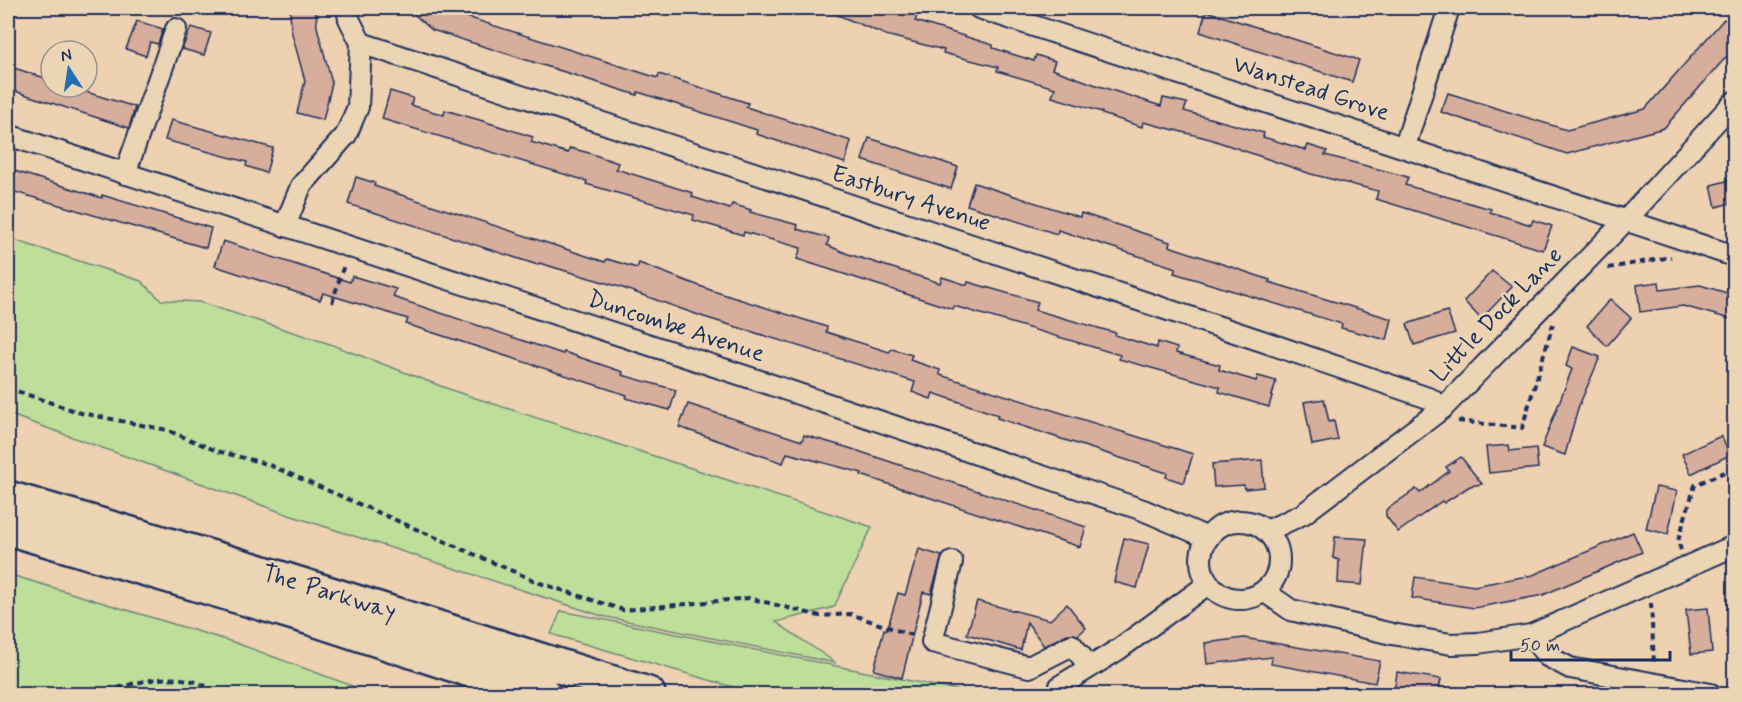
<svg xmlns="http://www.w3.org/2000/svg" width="1742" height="702" font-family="Mynerve,sans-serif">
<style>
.green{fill:#bddf99;stroke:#6c877c;stroke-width:1.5}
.building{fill:#d7ae9c;stroke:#1b2f5e;stroke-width:1.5}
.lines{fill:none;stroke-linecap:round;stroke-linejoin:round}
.street-casing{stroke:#1b2f5e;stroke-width:24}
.highway-casing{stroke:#1b2f5e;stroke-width:38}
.path{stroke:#1b2f5e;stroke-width:4;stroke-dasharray:6 4.5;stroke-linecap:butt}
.street{stroke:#ebd5b4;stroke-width:20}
.highway{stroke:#ebd5b4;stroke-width:33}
.labels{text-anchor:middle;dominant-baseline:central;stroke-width:5;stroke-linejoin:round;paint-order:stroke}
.street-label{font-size:24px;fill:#1b2f5e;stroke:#ebd5b4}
</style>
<rect width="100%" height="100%" fill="#edd1b1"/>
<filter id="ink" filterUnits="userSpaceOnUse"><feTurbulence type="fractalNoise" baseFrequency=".0167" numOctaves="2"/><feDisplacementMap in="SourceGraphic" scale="12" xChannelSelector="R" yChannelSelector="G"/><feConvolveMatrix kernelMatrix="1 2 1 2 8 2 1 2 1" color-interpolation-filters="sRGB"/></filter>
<g filter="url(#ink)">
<g class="green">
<path d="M8 238 141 281 161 300 199 302 327 343 454 391 872 527 834 607 776 622 836 663 602 616 289 515 8 414Z"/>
<path d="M8 574 236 643 374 694H8Z"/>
<path d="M561 611 976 694H757L551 634Z"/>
</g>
<g class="building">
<path d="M290 8H316L317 27 332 83 323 120 297 113 305 81 291 30Z"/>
<path d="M407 8H439L658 78 659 74 748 103 746 107 851 141 845 163 756 134 757 130 638 92 637 95 432 30Z"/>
<path d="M821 8H894L918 14 915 21 993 45V48L1034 61 1036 55 1055 61 1052 69 1099 86 1161 106 1163 98 1187 103 1184 111 1264 133 1263 137 1306 150 1308 145 1327 151 1325 155 1408 177 1405 185 1491 209 1490 212 1531 225 1533 220 1552 226 1543 250 1376 199 1378 191 1311 174 1210 139 1143 122 1142 127 1102 114V112L1052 97 1055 88 997 71 998 67 943 53 944 50 886 35Z"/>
<path d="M1206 11 1359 60 1352 82 1200 32Z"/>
<path d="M1724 19 1734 27V48L1664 128 1567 154 1441 112 1448 93 1567 130 1645 109Z"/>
<path d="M137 21 163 29 158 44 150 42 146 56 126 49Z"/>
<path d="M191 27 211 33 204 55 182 49Z"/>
<path d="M8 66 51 80V87H70L135 107 129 128 8 89Z"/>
<path d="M390 91 413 98 411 105 444 115 445 110 483 121 533 137 531 142 568 153 570 148 589 153 618 163 616 169 693 193 692 197 730 209 732 204 751 210 750 212 798 225 797 229 829 238 827 245 848 254 940 283 942 277 967 285 968 282 1038 302 1035 310 1116 333 1115 335 1157 348 1158 342 1177 348 1176 353 1220 365 1219 370 1256 381 1258 376 1276 381 1269 407 1219 392 1220 387 1119 359 1120 355 954 306 953 309 797 259 801 248 744 232 743 235 693 220 694 215 586 184 587 181 382 119Z"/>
<path d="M171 120 273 148 266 173 246 166 247 162 165 140Z"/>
<path d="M869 138 958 167 951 189 862 160Z"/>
<path d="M8 169 102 198V195L211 228 206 248 8 190Z"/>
<path d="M356 177 375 183 374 186 605 262 607 259 637 268 639 263 713 291 827 327 826 332 889 352 892 349 912 355 910 360 940 370V375L1193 454 1184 483 1166 477 1167 473 997 418 998 415 933 393 931 399 912 392 915 382 704 317 620 287 539 263 538 265 348 204Z"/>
<path d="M1734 179V202L1716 207 1711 185Z"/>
<path d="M974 183 1080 217 1081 213 1170 242 1169 246 1270 280 1269 282 1392 319 1387 340 1341 328 1342 324 1174 273 1176 268 1058 230 1057 234 967 205Z"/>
<path d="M223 241 350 282 352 276 396 289 393 297 563 354 564 352 623 372 622 375 676 390 670 410 626 398 627 395 406 324 408 319 323 293 320 300 215 266Z"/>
<path d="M1492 271 1512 287 1481 319 1464 301Z"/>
<path d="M1659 282 1660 290 1700 285 1734 295V320L1683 306 1640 312 1637 285Z"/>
<path d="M1610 299 1631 318 1607 346 1587 326Z"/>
<path d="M1447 311 1455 333 1414 345 1407 324Z"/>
<path d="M1573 347 1600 357 1578 408 1565 455 1542 447 1572 369 1566 366Z"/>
<path d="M1324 399 1329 422 1334 421 1338 440 1312 445 1304 402Z"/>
<path d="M688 404 802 441 804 435 849 448 1086 527 1080 547 861 475 862 473 787 453 783 463 679 427Z"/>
<path d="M1721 436 1730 455 1691 474 1682 454Z"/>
<path d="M1509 445 1510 451 1536 448 1538 468 1489 473 1486 447Z"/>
<path d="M1461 457 1482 484 1470 486 1444 503 1442 501 1398 532 1386 516V510L1416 489 1420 493 1449 471 1446 467Z"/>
<path d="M1262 460 1264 487 1245 489 1244 485 1214 487 1212 464Z"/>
<path d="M1656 487 1677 491 1668 534 1646 529Z"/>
<path d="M1633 532 1642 552 1543 595 1474 608 1412 598 1415 577 1474 586 1533 575Z"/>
<path d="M1335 537 1367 539 1362 585 1338 583 1339 560 1333 558Z"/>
<path d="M1124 538 1149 544 1137 588 1114 582Z"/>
<path d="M919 549 942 556 931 594 923 592 902 678 874 670 884 629 887 630 898 593 905 595Z"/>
<path d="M977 601 1050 620 1067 604 1086 628 1078 635 1067 634 1044 646 1027 622 1021 650 967 634Z"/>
<path d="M1708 608 1712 652 1691 654 1686 610Z"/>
<path d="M1244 638 1380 661 1375 683 1271 664 1272 657 1207 664 1205 643Z"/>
<path d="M1397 672 1441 679 1438 694H1394Z"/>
</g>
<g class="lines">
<g class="street-casing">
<g id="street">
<path d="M979 8 1734 256"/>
<path d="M361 43 1262 341 1431 399 1443 408"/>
<path d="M8 135 757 380 1143 510 1208 538"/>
<path d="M1405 146 1449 8"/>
<path d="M125 174 176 29"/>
<path d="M285 226 301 186 346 135 358 107 361 43 349 19 347 8"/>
<circle cx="1240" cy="560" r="39"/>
<path d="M1267 531 1303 514 1443 408 1627 219 1734 102"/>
<path d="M952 562 932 642 1029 667 1072 645 1090 667"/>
<path d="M1265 592 1291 610 1392 634 1451 644 1478 643 1531 635 1734 546"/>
<path d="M1531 635 1547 656 1570 668 1711 694"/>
<path d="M1060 686 1119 649 1208 584"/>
</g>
</g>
<g class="highway-casing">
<g id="highway">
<path d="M8 498 254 570 648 694"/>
<path d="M8 528 311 618 543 694"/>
</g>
</g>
<g class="path">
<path d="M1608 268 1671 257"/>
<path d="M332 303 344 265"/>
<path d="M8 388 81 413 167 430 217 451 267 464 540 583 623 610 749 598 820 616 850 614 914 636"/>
<path d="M1458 421 1522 428 1553 324"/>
<path d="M1681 550 1678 541 1695 485 1727 471 1734 474"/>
<path d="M1651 603 1654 664"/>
<path d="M98 694C136 682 184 666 218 694"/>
</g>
<use href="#street" class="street"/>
<use href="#highway" class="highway"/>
</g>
</g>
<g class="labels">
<g class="street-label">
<text transform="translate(1311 89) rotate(18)">Wanstead Grove</text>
<text transform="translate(911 199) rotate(18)">Eastbury Avenue</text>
<text transform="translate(1497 315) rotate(-46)">Little Dock Lane</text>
<text transform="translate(676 327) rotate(18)">Duncombe Avenue</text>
<text transform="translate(329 593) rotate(17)">The Parkway</text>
</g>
</g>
<rect width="1742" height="702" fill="none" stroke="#ebd5b4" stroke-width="30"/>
<rect x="15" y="15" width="1712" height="672" fill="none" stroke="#1b2f5e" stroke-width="2" filter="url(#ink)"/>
<g transform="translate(69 69) rotate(348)"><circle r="28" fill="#ebd5b4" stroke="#989392" stroke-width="1.5"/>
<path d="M0-4.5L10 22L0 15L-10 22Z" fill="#1f6fb2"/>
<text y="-9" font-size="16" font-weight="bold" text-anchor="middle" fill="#1b2f5e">N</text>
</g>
<path d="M1511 651v9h159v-9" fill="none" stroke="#1b2f5e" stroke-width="3"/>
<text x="1520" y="651" font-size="18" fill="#1b2f5e" stroke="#ebd5b4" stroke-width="4.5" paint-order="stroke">50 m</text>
</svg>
